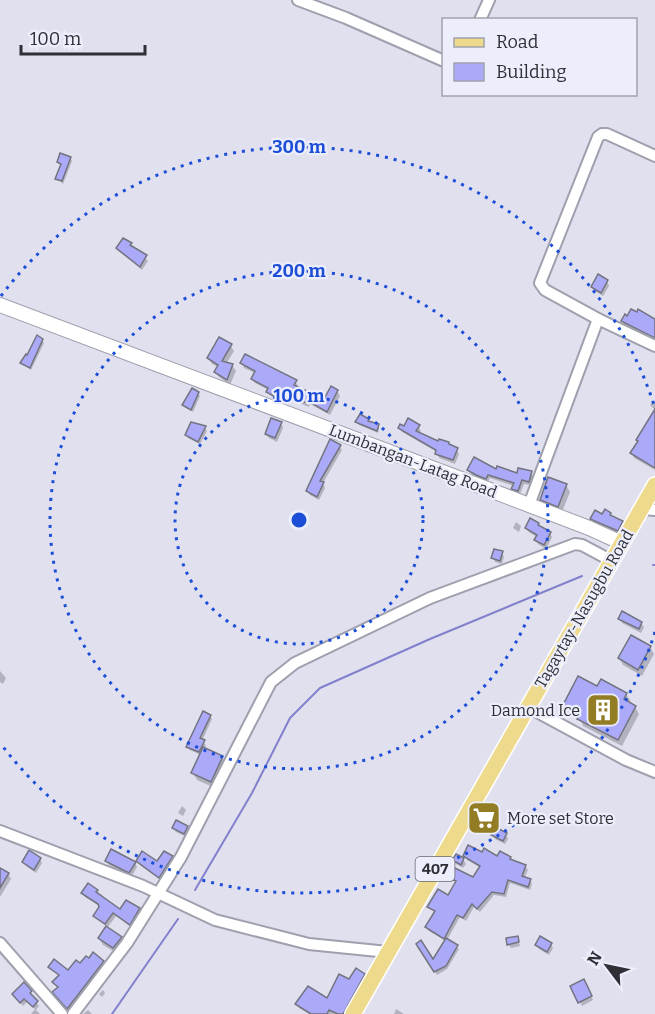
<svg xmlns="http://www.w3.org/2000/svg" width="655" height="1014" font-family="Bitter,serif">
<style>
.shadow{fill:#0003}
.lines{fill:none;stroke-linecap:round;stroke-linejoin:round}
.stream{stroke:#8280cc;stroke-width:2}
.building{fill:#aaaaf9;stroke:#737380;stroke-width:1.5}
.street-casing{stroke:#9fa0ad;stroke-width:14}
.secondary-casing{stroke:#9fa0ad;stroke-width:16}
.primary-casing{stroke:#fff;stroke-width:18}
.street{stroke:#fff;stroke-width:10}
.secondary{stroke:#fff;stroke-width:14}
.primary{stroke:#eeda8c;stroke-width:15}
.ring{fill:none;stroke:#1d4ed8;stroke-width:3;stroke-dasharray:3 6}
.labels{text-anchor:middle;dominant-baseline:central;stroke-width:4.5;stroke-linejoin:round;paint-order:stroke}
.shield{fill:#edeefc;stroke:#686871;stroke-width:1.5}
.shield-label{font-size:15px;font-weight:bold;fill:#2f2f35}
.street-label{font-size:16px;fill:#2f2f35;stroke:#edeefc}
.poi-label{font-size:16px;fill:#2f2f35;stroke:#edeefc;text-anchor:end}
.centre{fill:#1d4ed8;stroke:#edeefc;stroke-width:3}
.ring-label{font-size:18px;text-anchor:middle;font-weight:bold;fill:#1d4ed8;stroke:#edeefc;stroke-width:4.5;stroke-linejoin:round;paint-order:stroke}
</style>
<rect width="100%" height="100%" fill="#e0e0ef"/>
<g class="shadow">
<path d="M70 158 72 161 63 184 57 178 62 166 58 162Z"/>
<path d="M131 244 148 261 142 270 120 252 118 248Z"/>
<path d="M607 281 609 286 603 296 595 291 592 287Z"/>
<path d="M655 319V341L625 327 622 321Z"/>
<path d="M42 340 44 343 31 370 22 363Z"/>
<path d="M230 345 234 351 226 364 232 365 236 371 230 385 219 377 215 372 218 367 212 364 209 358Z"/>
<path d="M242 363 295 381 298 386 297 388 325 400 337 391 340 396 330 415 310 404 309 407 289 399 286 404 271 396 269 390 255 383 252 379 255 373 244 368Z"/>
<path d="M198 393 200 396 193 412 186 408 184 405Z"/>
<path d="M653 401 655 402V410L650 405Z"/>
<path d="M655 412V470L634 458 632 453Z"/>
<path d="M368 420 369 423 378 426 379 429 378 433 359 425 357 422Z"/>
<path d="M281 423 283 428 277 442 269 438 266 434Z"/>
<path d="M418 426 421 431 418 434 456 449 459 454 455 464 439 458 437 452 402 432 400 428Z"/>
<path d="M205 428 207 431 200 444 188 438 186 434Z"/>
<path d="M339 446 342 450 323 483 325 488 319 500 310 495 308 491Z"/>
<path d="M469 470 518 475 531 473 533 477 530 485 524 484 520 494 515 492 513 488 514 486 490 478 488 482 471 474Z"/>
<path d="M566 485 570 492 562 512 546 506 542 499Z"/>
<path d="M610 514 624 526 620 534 594 522 592 519Z"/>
<path d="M516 522 521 526 519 532 513 528Z"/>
<path d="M538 524 540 528 550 533 552 537 546 549 538 544 536 540 537 537 529 532 526 528Z"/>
<path d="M502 553 504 557 502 564 495 562 493 557Z"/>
<path d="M620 619 641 623 644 627 641 633 622 623Z"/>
<path d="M650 647 654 654 642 676 623 665 619 658Z"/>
<path d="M0 671 6 678 3 684 0 682Z"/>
<path d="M598 688 626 694 630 700 629 704 635 707 639 714 622 746 583 726 580 717 568 712 565 705Z"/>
<path d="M210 716 212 719 202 741 206 745 204 750 222 758 226 764 215 788 197 780 193 773 201 755 190 750 188 747Z"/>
<path d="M182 806 186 810 183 816 178 813Z"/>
<path d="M176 822 187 828 190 832 187 837 176 832 173 828Z"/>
<path d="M493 835H506L508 839 505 844 495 839Z"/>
<path d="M465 856 510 858 512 861 525 866 528 870 524 879 530 881 532 884 530 890 510 883 506 897 494 895 480 912 474 907 466 921 460 917 447 940 459 949 447 969 437 975 418 944 433 962 446 941 429 931 426 927 436 913 429 907 448 897 457 883 452 879H474L481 868 467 860Z"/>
<path d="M172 857 174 861 162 881 140 865 138 861 158 863Z"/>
<path d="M40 859 42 863 36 873 26 866 23 862Z"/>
<path d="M463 859 466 864 463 868 456 864 454 860Z"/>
<path d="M106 861 135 863 137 867 132 876 109 865Z"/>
<path d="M0 870 9 875 11 879 0 897Z"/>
<path d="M97 891 121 911 139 909 141 913 132 928 116 916 107 928 121 938 125 944 118 954 103 945 99 938 107 927 94 916 101 907 85 897 83 893Z"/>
<path d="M517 937 520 946 511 948 508 944Z"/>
<path d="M551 944 553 948 549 955 539 949 537 945Z"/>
<path d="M103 962 105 965 70 1011 56 995 59 988 54 982 60 976 50 967 68 972 81 965Z"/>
<path d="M364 975 366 979 346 1014H309L299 1008 297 1004 327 1000 349 981Z"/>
<path d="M584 981 593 1000 582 1006 572 987Z"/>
<path d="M23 984 39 1006 36 1010 40 1014H31L35 1009 27 1002 23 1006 18 1000Z"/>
<path d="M103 990 105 993 102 997 99 994Z"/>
<path d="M396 1009 404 1014H394Z"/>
<path d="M88 1010 92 1014H83Z"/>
</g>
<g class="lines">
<g class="stream">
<path d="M653 565H655"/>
<path d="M195 890 252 793 290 718 320 688 430 639 582 576"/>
<path d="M112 1014 178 919"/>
</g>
</g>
<g class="building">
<path d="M60 153 71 157 62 181 55 179 61 164 57 162Z"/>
<path d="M123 238 132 243 130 245 147 255 140 267 116 248Z"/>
<path d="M598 274 608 280 601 293 591 287Z"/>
<path d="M631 309 637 312 638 309 655 319V338L621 321 625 314 627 316Z"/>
<path d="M37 335 43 339 30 368 20 363 26 354 27 355Z"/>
<path d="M219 337 232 344 222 361 233 364 227 380 214 372 218 365 207 358Z"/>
<path d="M245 354 297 380 294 385 324 399 331 386 338 390 327 412 308 401 307 403 286 395 283 401 266 392 268 388 251 379 255 371 240 363Z"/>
<path d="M192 388 199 392 191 410 182 405Z"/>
<path d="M655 409V468L630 453 638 441 636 440Z"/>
<path d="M360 414 369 419 368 421 379 424 377 431 355 422Z"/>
<path d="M271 418 282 422 275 438 265 434Z"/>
<path d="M408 418 420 425 416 431 438 441 439 439 449 442V444L458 448 453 460 435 454 436 450 398 428 400 424 404 426Z"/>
<path d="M191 422 206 426 198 442 185 435Z"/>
<path d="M330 439 341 445 320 481 324 482 317 497 306 491Z"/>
<path d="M474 457 496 469 497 466 517 473 518 468 532 471 529 482 522 480 518 491 511 489 514 483 488 475 486 479 476 475 467 470Z"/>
<path d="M548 477 567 484 558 507 540 500Z"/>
<path d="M605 509 611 513 610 515 623 521 618 531 590 519 595 510 602 514Z"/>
<path d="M530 518 539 523 538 525 551 532 544 545 534 540 537 535 525 528Z"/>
<path d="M494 549 503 551 500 561 491 558Z"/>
<path d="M622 611 642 622 639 629 618 619Z"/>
<path d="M631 635 651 646 638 670 618 658Z"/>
<path d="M578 676 597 686 601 679 627 693 624 699 636 706 618 740 577 719 580 714 563 705Z"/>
<path d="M203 711 211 715 200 738 205 740 199 752 186 747Z"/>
<path d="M203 747 223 756 211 782 191 773Z"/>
<path d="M176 820 188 826 184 834 172 828Z"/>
<path d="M495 827 507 833 503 841 491 835Z"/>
<path d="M468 845 482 852 484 848 497 856 500 851 511 857 510 859 526 865 522 876 531 879 528 887 508 880 504 894 492 892 477 909 472 904 463 918 457 915 444 939 425 927 435 911 427 907 438 889 448 895 456 881 451 879 455 868 473 877 480 866 463 856Z"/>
<path d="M111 849 136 862 129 873 105 861Z"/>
<path d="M29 850 41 858 34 870 22 862Z"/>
<path d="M142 851 157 861 164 851 173 856 159 878 136 861Z"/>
<path d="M456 854 464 858 461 865 452 860Z"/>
<path d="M0 868 9 873 0 888Z"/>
<path d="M88 883 98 890 96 892 120 909 126 900 140 908 130 925 113 913 105 924 93 916 99 907 98 904 81 893Z"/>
<path d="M106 926 122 937 113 948 98 938Z"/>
<path d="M518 936 519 942 507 945 506 938Z"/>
<path d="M540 936 552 943 547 952 535 945Z"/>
<path d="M446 938 458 945 446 966 434 972 416 944 421 940 433 959Z"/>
<path d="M93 952 104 961 67 1009 52 992 58 987 52 982 59 975 48 967 54 959 68 970 76 960 80 963 86 956 89 958Z"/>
<path d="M356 968 365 974 343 1014H338L329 1010 327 1014H311L295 1004 308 986 327 998 339 974 349 979Z"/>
<path d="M584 979 592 996 578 1003 570 986Z"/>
<path d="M24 982 32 991 30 993 38 1001 33 1007 24 999 20 1003 12 994Z"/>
</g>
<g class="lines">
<g class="street-casing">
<g id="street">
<path d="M298 0 346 18 444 61"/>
<path d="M480 20 489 0"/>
<path d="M655 156 607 134H602L598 137 540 283 545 290 598 319 655 346"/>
<path d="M529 505 598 319"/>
<path d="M642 509 655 510"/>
<path d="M528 707 626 760 655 772"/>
<path d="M0 831 143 886 215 920 309 944 388 952"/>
<path d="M0 943 62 1014"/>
<path d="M73 1014 127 943 181 857 271 682 295 663 430 598 575 544 582 545 612 561"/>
</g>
</g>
<g class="secondary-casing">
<path id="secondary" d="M0 305 477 485 589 528 622 543"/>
</g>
<g class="primary-casing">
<path id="primary" d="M353 1014 655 485"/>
</g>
<use href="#street" class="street"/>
<use href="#secondary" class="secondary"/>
<use href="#primary" class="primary"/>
</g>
<g class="ring">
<circle cx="299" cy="520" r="124"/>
<circle cx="299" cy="520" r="249"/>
<path d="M655 632A373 373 0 0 1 1 744M1 296A373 373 0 0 1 655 408"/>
</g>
<defs>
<g id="building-square" transform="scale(1.725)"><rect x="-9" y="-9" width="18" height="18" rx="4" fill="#927d24" stroke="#edeefc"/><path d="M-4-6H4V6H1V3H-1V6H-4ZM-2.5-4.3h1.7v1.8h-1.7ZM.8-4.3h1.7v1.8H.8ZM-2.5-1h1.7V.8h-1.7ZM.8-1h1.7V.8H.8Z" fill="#fff"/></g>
<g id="supermarket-square" transform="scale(1.725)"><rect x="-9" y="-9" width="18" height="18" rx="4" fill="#927d24" stroke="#edeefc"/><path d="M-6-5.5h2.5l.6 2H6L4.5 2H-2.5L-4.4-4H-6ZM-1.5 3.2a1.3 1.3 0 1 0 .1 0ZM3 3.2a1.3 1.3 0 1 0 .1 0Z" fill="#fff"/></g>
</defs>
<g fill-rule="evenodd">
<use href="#building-square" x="603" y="710"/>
<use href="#supermarket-square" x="484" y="818"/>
</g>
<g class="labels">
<rect class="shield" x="415.5" y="857" width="39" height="24" rx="4.5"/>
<g class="shield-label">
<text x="435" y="869">407</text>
</g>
<g class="street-label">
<text transform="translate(413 461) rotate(21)">Lumbangan-Latag Road</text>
<text transform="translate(584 609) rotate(-60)">Tagaytay-Nasugbu Road</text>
</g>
<g class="poi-label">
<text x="580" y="710">Damond Ice</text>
<text x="507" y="818" text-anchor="start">More set Store</text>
</g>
</g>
<circle cx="299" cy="520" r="9" class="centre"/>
<g class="ring-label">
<text x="299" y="153">300 m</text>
<text x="299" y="277">200 m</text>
<text x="299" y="402">100 m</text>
</g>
<rect x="442" y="18" width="195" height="78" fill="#edeefc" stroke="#a1a2ac" stroke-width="1.5"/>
<rect x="454" y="38" width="30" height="9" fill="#eeda8c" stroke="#a1a2ac" stroke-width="1.5"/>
<text x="496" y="48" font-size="18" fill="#2f2f35">Road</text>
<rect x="454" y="63" width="30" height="18" fill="#aaaaf9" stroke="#a1a2ac" stroke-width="1.5"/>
<text x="496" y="78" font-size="18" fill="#2f2f35">Building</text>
<g transform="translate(607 966) rotate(302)" stroke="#edeefc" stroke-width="4.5" paint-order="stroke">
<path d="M0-4.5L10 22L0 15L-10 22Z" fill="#2f2f35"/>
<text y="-9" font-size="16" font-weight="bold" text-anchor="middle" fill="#2f2f35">N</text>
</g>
<path d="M21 45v9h124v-9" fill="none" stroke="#2f2f35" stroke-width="3"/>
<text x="30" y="45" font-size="18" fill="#2f2f35" stroke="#edeefc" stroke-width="4.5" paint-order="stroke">100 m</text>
</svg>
